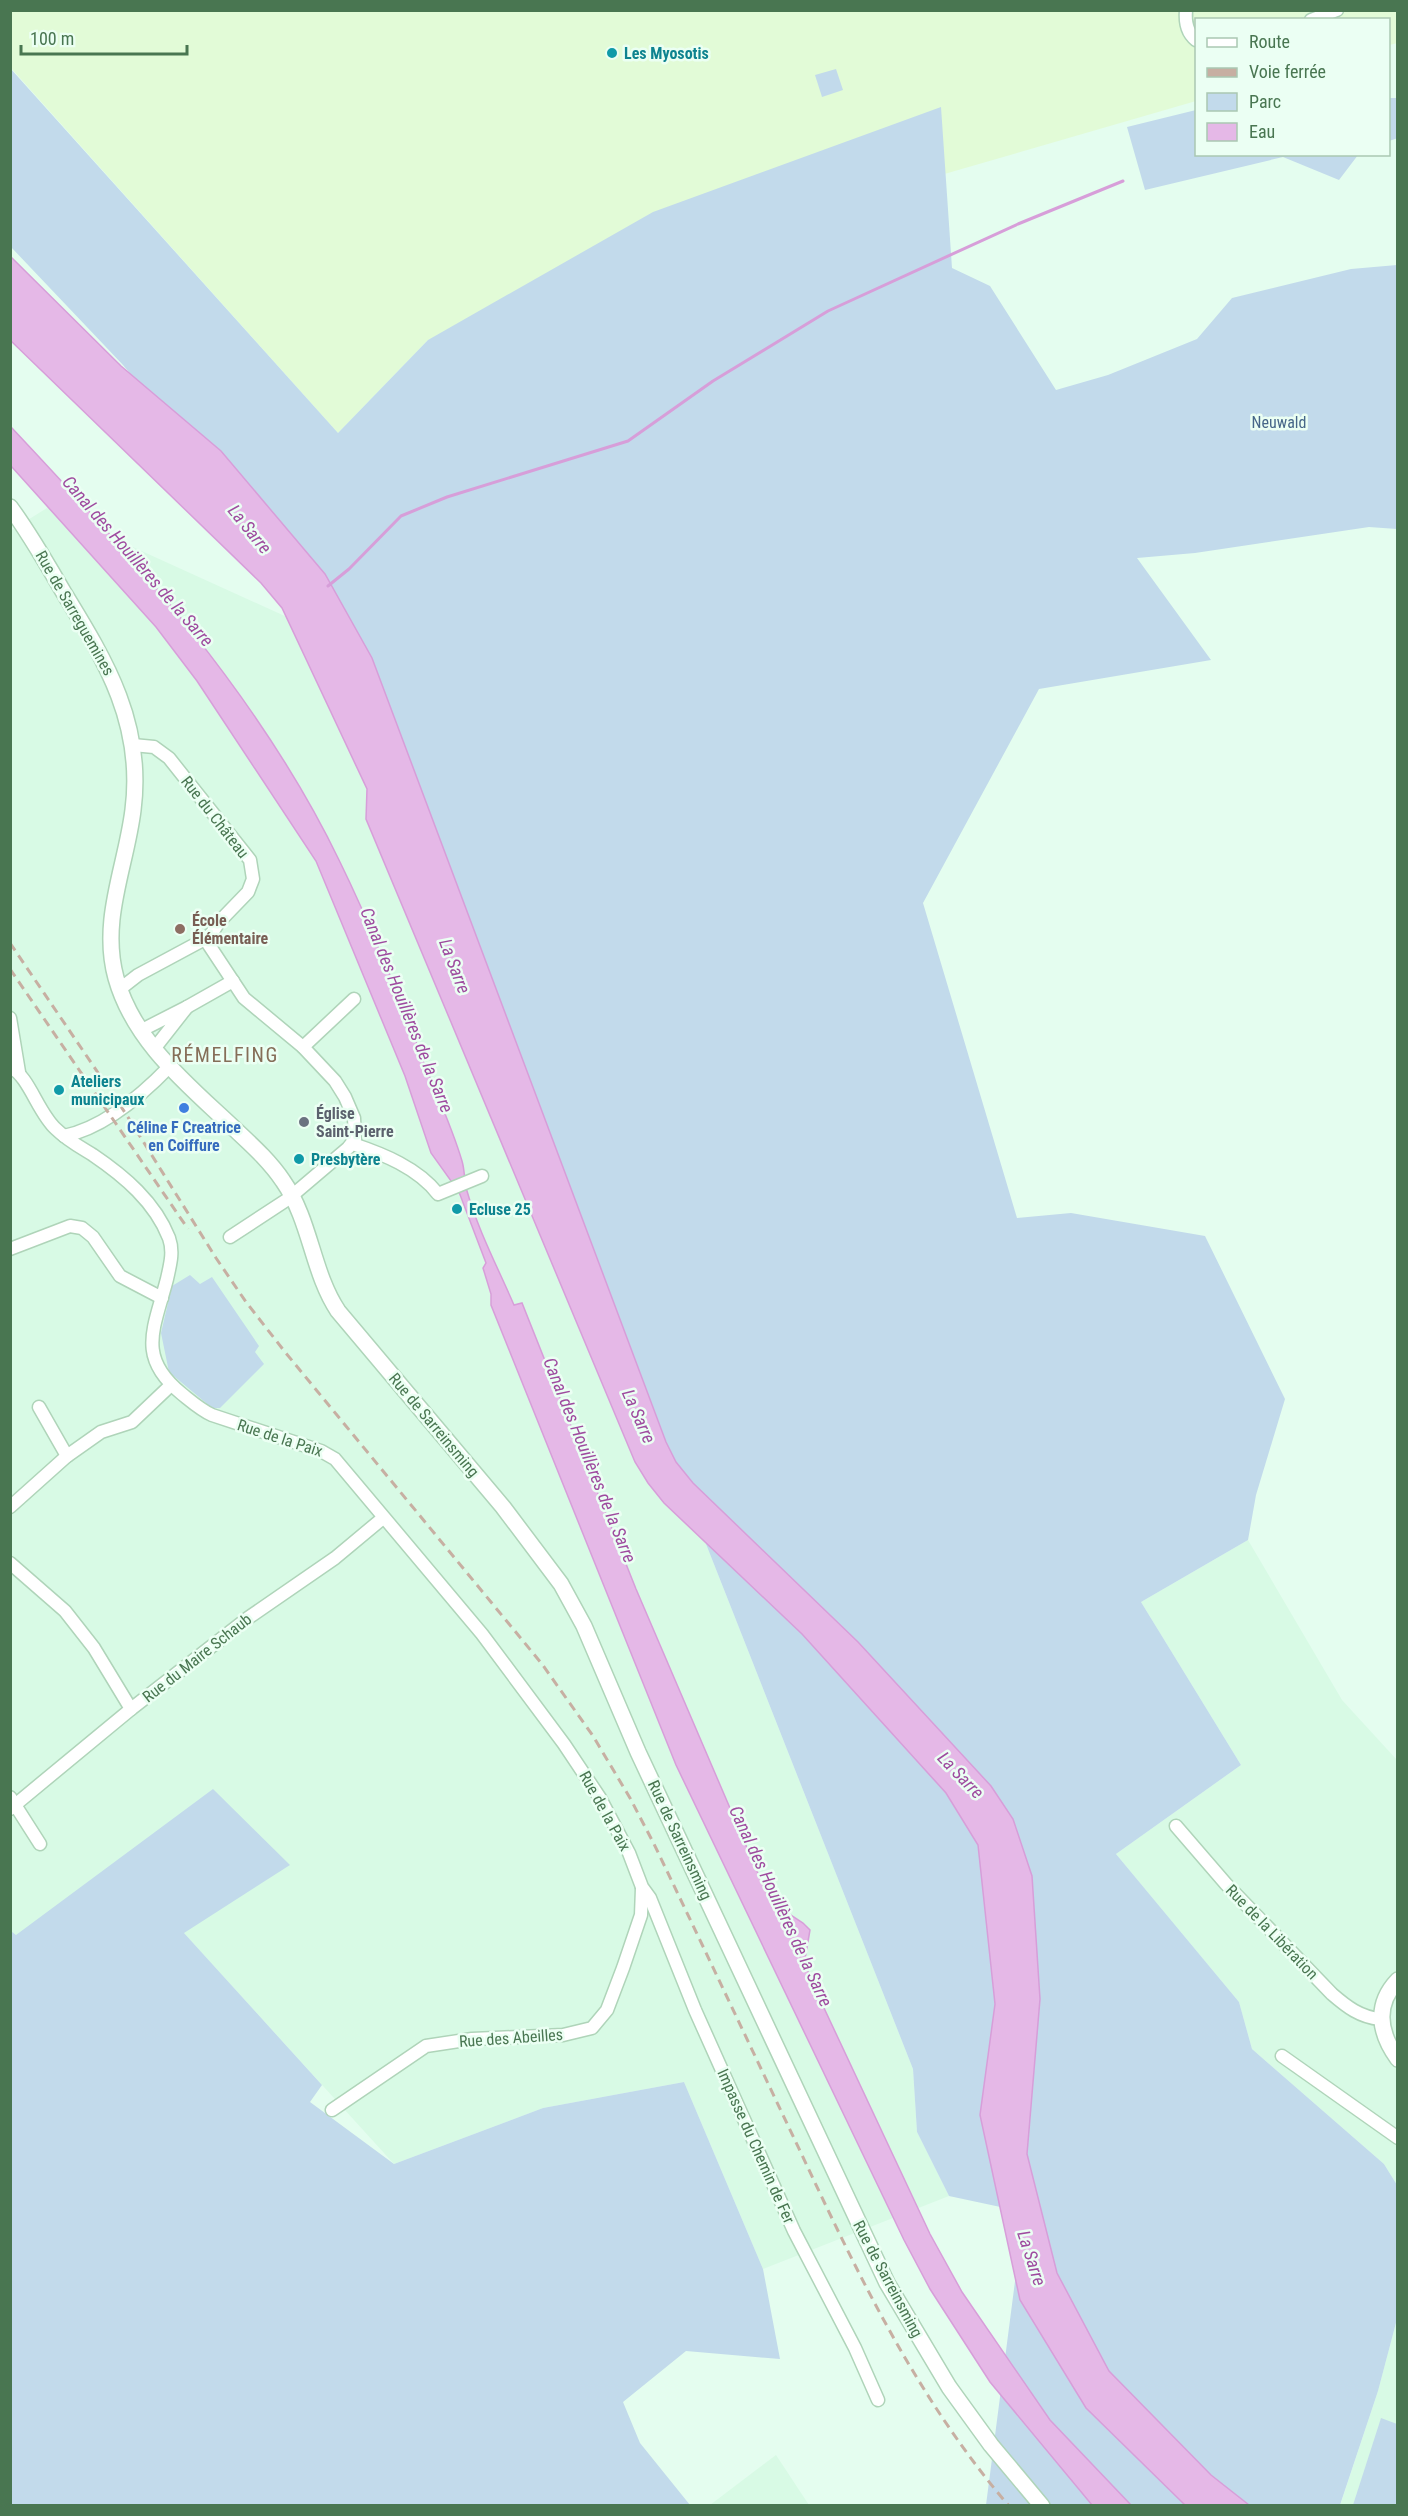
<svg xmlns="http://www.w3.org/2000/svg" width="1408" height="2516" font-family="'Roboto Condensed',sans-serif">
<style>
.residential{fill:#d8fae5}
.medical{fill:#e2fbd7}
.green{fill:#c2daeb}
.water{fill:#e5b8e7;stroke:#d79ed9;stroke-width:1.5}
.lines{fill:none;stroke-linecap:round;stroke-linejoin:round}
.stream{stroke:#d79ed9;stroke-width:3}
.minor-casing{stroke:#afd4b9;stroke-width:15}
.tertiary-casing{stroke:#afd4b9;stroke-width:18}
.minor{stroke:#fff;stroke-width:12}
.tertiary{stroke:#fff;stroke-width:15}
.rail{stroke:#c7afa2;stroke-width:3;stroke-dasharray:9 6;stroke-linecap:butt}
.culture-dot{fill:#0f9aa8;stroke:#ebfff3;stroke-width:2}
.education-dot{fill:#8d6e63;stroke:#ebfff3;stroke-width:2}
.shop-dot{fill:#3f7fe0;stroke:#ebfff3;stroke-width:2}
.worship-dot{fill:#6b7280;stroke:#ebfff3;stroke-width:2}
.labels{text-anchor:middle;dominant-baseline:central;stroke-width:5;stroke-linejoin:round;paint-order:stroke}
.culture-label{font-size:16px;font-weight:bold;fill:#0d838f;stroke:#ebfff3;text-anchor:start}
.park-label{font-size:16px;fill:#466688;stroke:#ebfff3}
.street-label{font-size:16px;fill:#497651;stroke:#ebfff3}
.education-label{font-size:16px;font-weight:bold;fill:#785e54;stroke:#ebfff3;text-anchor:start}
.worship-label{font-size:16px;font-weight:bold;fill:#5b616d;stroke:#ebfff3;text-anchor:start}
.shop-label{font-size:16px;font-weight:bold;fill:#366cbe;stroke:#ebfff3}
.water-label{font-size:18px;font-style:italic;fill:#9e4b9f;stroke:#ebfff3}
.quarter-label{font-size:20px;letter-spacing:1.5px;fill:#856e58;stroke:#ebfff3}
</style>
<rect width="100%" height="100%" fill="#e4fdef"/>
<g class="residential">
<path d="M47 508 364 652 624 1336 913 2069 917 2132 949 2196 763 2269 684 2082 543 2108 394 2164 183 1932 16 1935 11 1931 10 531Z"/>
<path d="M1248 1540 1342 1700 1397 1760V2185L1384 2164 1252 2049 1239 2002 1116 1854 1241 1765 1141 1602Z"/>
<path d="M1397 2319V2505L1340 2506 1378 2391Z"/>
<path d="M776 2455 809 2505H710Z"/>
</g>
<path class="medical" d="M1397 10 1398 43 1389 45 1388 20H1196V101L934 177 428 340 338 433 11 68 10 11Z"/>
<g class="green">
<path d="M10 68 338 433 428 340 653 212 941 107 952 268 990 286 1056 390 1108 375 1197 339 1232 298 1351 269 1397 265V529L1369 527 1195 553 1137 558 1211 660 1039 689 923 903 1017 1218 1071 1213 1205 1236 1285 1399 1256 1495 1248 1540 1141 1602 1241 1765 1116 1854 1239 2002 1252 2049 1384 2164 1397 2185V2319L1378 2391 1340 2505H986L1024 2212 949 2196 917 2132 913 2069 624 1336 364 652 123 365 11 247Z"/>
<path d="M836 69 843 90 822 97 815 75Z"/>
<path d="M1389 98H1397L1398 138 1389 141Z"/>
<path d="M1196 110V154L1358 155 1339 180 1283 157 1145 190 1127 127Z"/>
<path d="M190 1275 200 1284 212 1277 259 1346 255 1352 264 1364 220 1408H212L169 1372 161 1333 172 1286Z"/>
<path d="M213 1789 290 1865 184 1933 322 2085 310 2102 394 2164 543 2108 684 2082 763 2269 780 2359 686 2351 623 2402 640 2443 690 2505H11V1931L16 1935Z"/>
<path d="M1381 2418 1397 2424V2505H1353Z"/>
</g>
<g class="water">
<path d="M10 256 121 366 221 451 325 574 372 658 666 1442 676 1462 693 1483 858 1642 991 1786 1013 1819 1032 1876 1040 1999 1027 2154 1057 2273 1109 2371 1211 2475 1249 2505H1185L1086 2408 1020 2300 980 2115 995 2004 978 1845 946 1793 802 1634 664 1503 648 1483 635 1462 366 819 367 789 282 608 261 583 11 341Z"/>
<path d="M11 427C134 558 260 696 339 860 371 925 397 992 423 1060 436 1093 452 1127 462 1161 465 1171 464 1181 467 1191 478 1230 498 1268 514 1305L522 1303 636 1589 763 1885 777 1906 803 1923 810 1930 805 1959 809 1976 930 2234 962 2292 1050 2420 1131 2505H1092L990 2382 930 2289 904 2240 676 1765 491 1305V1294L483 1268 486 1263 459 1192 431 1153 405 1076 316 861 197 681 156 627 11 466Z"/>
</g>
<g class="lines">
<path class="stream" d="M328 586 349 569 401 516 447 497 628 441 713 381 828 311 1018 224 1123 181"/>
<g class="minor-casing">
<g id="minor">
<path d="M1186 10C1185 21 1187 33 1196 40"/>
<path d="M1311 20 1337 10"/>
<path d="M205 939 244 998 303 1047 335 1081 345 1097 354 1118 355 1139 348 1148 288 1199 230 1237"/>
<path d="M120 989 138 975 205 939 212 933 219 922 248 892 253 879 250 860 169 758 154 747 133 745"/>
<path d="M187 1007 233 981"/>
<path d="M10 1018 19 1072"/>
<path d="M140 1031 187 1007 154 1049"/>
<path d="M303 1047 354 999"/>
<path d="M10 1067C29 1076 38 1113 56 1129 67 1140 80 1147 93 1155 124 1176 155 1202 169 1238 174 1252 170 1265 167 1279 154 1329 136 1357 182 1394 192 1402 201 1410 212 1415L321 1451 335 1459 482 1634 564 1744 600 1798 629 1853 642 1887 650 1898 695 2010 794 2231 855 2348 878 2400"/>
<path d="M64 1136C104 1128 142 1095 170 1066"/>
<path d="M353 1144C383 1154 418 1168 438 1194L482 1176"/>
<path d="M10 1249 70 1226 82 1228 93 1237 120 1276 162 1298"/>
<path d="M39 1407 67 1456"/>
<path d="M10 1507 67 1456 101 1432 132 1422 171 1385"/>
<path d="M10 1563 65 1611 94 1648 131 1709"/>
<path d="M10 1797 40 1844"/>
<path d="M10 1809 131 1709 248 1618 335 1558 383 1518"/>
<path d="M1176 1826 1226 1884 1332 1994C1347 2007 1360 2017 1380 2019"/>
<path d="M1282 2056 1398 2138"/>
<path d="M332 2110 426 2046 472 2039 563 2035 592 2028 607 2010 623 1968 641 1915 642 1888"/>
</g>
</g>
<g class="tertiary-casing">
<g id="tertiary">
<path d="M10 507C30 534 47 564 64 593 107 663 144 725 133 810 126 867 100 920 116 978 135 1045 191 1087 240 1134 255 1148 271 1163 283 1181 311 1221 312 1272 338 1311L503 1507 561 1584 584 1626 638 1752 887 2283 949 2387 991 2445 1042 2506"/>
<path d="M1398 1980C1374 2005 1379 2033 1398 2059"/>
</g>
</g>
<use href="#minor" class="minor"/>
<use href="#tertiary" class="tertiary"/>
<g class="rail">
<path d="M10 943 126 1114 216 1258 246 1302 285 1352 542 1664 593 1736 630 1798 654 1844C704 1948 753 2052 802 2155 860 2279 919 2401 1009 2506"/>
<path d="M10 969 188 1229"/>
</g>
</g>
<g class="culture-dot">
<circle cx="612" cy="53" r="6"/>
<circle cx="59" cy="1090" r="6"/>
<circle cx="299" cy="1159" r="6"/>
<circle cx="457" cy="1209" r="6"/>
</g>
<circle class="education-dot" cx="180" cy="929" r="6"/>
<circle class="shop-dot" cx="184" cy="1108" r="6"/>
<circle class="worship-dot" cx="304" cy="1122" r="6"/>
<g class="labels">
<g class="culture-label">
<text x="624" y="53">Les Myosotis</text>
<text x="71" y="1081">Ateliers<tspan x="71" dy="18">municipaux</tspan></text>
<text x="311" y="1159">Presbytère</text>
<text x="469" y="1209">Ecluse 25</text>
</g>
<g class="park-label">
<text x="1279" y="422">Neuwald</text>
</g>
<g class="street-label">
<text transform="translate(75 613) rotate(60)">Rue de Sarreguemines</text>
<text transform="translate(215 817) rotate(52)">Rue du Château</text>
<text transform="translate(434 1425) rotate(50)">Rue de Sarreinsming</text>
<text transform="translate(280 1438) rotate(18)">Rue de la Paix</text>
<text transform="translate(197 1658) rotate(-38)">Rue du Maire Schaub</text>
<text transform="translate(605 1811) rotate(61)">Rue de la Paix</text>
<text transform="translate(680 1840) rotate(65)">Rue de Sarreinsming</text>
<text transform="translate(1272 1932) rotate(46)">Rue de la Libération</text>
<text transform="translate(511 2038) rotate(-4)">Rue des Abeilles</text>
<text transform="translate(756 2146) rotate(66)">Impasse du Chemin de Fer</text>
<text transform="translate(888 2279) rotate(62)">Rue de Sarreinsming</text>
</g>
<g class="education-label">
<text x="192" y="920">École<tspan x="192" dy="18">Élémentaire</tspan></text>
</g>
<g class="worship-label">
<text x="316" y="1113">Église<tspan x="316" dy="18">Saint-Pierre</tspan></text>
</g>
<g class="shop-label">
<text x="184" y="1127">Céline F Creatrice<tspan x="184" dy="18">en Coiffure</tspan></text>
</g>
<g class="water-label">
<text transform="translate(250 529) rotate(51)">La Sarre</text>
<text transform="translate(138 561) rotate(49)">Canal des Houillères de la Sarre</text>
<text transform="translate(455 966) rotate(69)">La Sarre</text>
<text transform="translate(407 1010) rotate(68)">Canal des Houillères de la Sarre</text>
<text transform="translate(639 1416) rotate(66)">La Sarre</text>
<text transform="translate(590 1460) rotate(68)">Canal des Houillères de la Sarre</text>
<text transform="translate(961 1775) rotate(46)">La Sarre</text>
<text transform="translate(781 1906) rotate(65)">Canal des Houillères de la Sarre</text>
<text transform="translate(1032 2258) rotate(72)">La Sarre</text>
</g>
<g class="quarter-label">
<text x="225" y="1055">RÉMELFING</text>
</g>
</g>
<rect width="1408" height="2516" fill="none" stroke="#497651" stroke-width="24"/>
<rect x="1195" y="18" width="195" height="138" fill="#ebfff3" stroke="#aac8b2" stroke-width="1.5"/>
<rect x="1207" y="38" width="30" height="9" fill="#ffffff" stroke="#aac8b2" stroke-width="1.5"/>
<text x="1249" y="48" font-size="18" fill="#497651">Route</text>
<rect x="1207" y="68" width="30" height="9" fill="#c7afa2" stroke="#aac8b2" stroke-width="1.5"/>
<text x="1249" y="78" font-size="18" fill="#497651">Voie ferrée</text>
<rect x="1207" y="93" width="30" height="18" fill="#c2daeb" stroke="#aac8b2" stroke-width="1.5"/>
<text x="1249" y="108" font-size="18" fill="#497651">Parc</text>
<rect x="1207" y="123" width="30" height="18" fill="#e5b8e7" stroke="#aac8b2" stroke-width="1.5"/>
<text x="1249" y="138" font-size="18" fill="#497651">Eau</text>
<path d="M21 45v9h166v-9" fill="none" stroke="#497651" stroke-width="3"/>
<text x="30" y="45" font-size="18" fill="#497651" stroke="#ebfff3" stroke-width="4.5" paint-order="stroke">100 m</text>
</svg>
